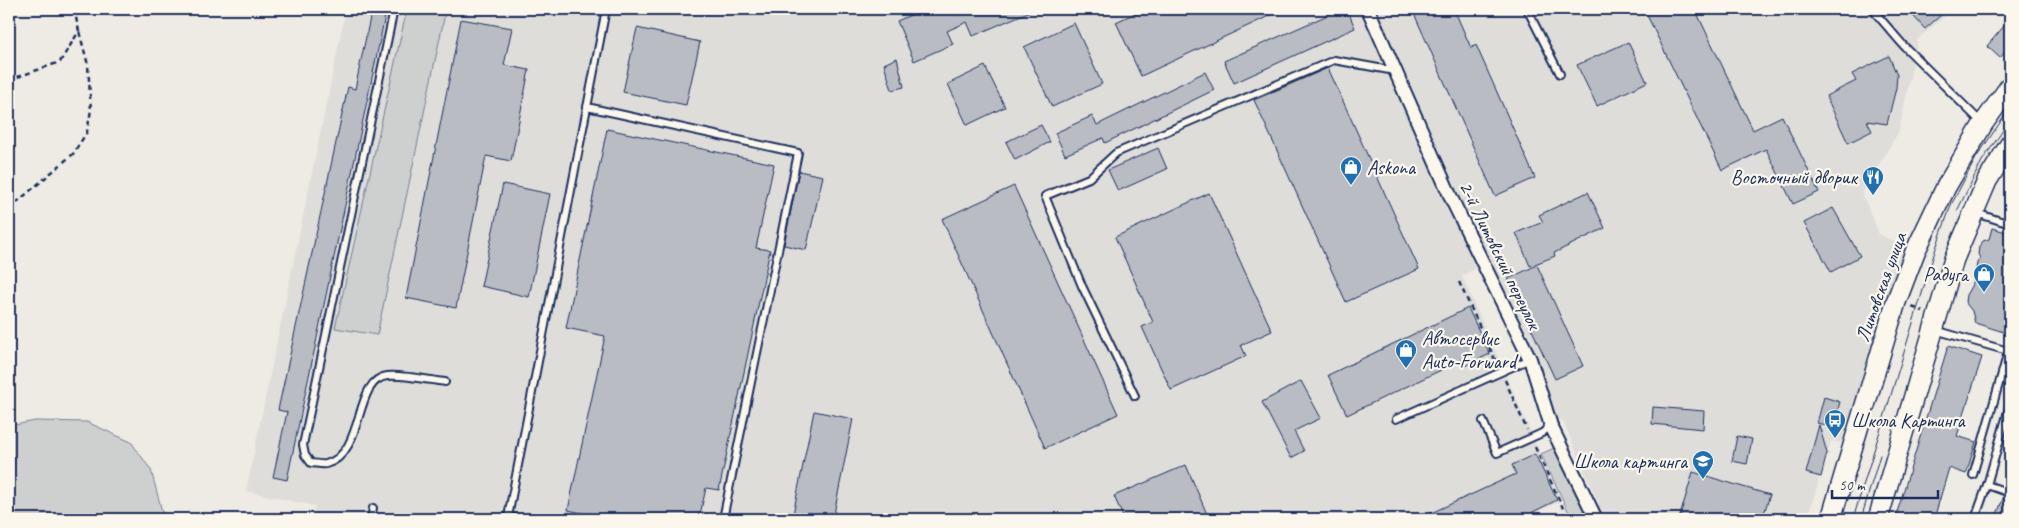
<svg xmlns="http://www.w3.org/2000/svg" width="2019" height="528" font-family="Caveat,sans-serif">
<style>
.built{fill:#deddda}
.green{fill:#cecfcf;stroke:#747f96}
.building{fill:#b9bcc3;stroke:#1b2f5e}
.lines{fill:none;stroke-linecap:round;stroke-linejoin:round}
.lane-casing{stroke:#1b2f5e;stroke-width:10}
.street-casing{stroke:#1b2f5e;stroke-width:16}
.primary-casing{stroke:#1b2f5e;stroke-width:22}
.path{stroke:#1b2f5e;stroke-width:2.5;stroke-dasharray:5 4;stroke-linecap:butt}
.lane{stroke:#fbf7ec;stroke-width:6}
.street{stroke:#fbf7ec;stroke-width:12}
.primary{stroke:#fbf7ec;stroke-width:19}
.tram{stroke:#1b2f5e;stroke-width:1}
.labels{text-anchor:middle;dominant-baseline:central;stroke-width:4.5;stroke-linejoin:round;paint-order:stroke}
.poi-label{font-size:20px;fill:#1b2f5e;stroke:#fbf7ec;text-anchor:start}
.street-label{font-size:20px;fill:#1b2f5e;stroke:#fbf7ec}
</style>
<rect width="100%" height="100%" fill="#eeebe4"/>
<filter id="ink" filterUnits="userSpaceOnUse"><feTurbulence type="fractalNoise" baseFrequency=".02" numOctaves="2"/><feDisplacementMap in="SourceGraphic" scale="10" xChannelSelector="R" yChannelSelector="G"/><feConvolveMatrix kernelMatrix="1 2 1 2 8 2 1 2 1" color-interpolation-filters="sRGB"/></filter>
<g filter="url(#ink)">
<path class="built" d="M346 9H407L335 328 377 334 446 9H1953L1918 39 1899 131 1862 193 1879 234 1915 252 1853 445 1831 441 1807 519H1605L1563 421 1546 415 1480 266 1462 276 1561 501 1522 519H312L315 506 246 491Z"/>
<g class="green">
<path d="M407 9H446L377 335 335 328Z"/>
<path d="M35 421 87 422 131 442 151 470 164 519H9V426Z"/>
<path d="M1556 447 1588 519H1572L1541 454Z"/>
</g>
<g class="building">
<path d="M924 9H1035L973 36 967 22 947 31 953 44 914 61 897 21Z"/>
<path d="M1144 9H1284L1141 76 1116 22Z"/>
<path d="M1328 9H1347L1355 28 1234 83 1224 61 1330 14Z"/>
<path d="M1412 9H1454L1471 48 1476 45 1535 178 1495 196Z"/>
<path d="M1644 9H1695L1753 130 1782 116 1819 192 1793 204 1766 149 1722 170Z"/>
<path d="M1907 9H1948L1925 29Z"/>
<path d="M371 13 385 16 287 480 273 477 287 412 278 410 348 87 355 89Z"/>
<path d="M461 19 512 28 504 65 529 70 511 161 486 156 456 308 406 298Z"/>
<path d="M2010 19V46L2000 58 1987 46Z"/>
<path d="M1074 23 1102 84 1052 107 1024 47Z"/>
<path d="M637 28 700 42 686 105 623 92Z"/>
<path d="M1628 42 1647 82 1597 106 1577 65Z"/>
<path d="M1889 56 1897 75 1896 88 1887 124 1867 121 1872 131 1848 143 1826 96 1856 81 1852 74Z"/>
<path d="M897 58 904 87 892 90 884 64Z"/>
<path d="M985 66 1005 107 967 125 948 84Z"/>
<path d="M1328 68 1419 269 1346 302 1254 100Z"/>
<path d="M1205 72 1214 90 1105 143 1103 138 1065 155 1055 133 1092 116 1097 125Z"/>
<path d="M1041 125 1050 142 1015 160 1006 142Z"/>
<path d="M607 129 774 164 756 248 770 250 719 490 706 488 699 519H611L568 510 605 336 566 328Z"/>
<path d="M1158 148 1167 169 1118 191 1108 170Z"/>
<path d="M799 171 823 176 806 250 784 245Z"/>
<path d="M503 184 550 194 529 297 481 286Z"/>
<path d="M1014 186 1118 414 1045 448 942 219Z"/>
<path d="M1588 192 1605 228 1554 253 1555 256 1530 266 1516 233 1543 222 1539 215Z"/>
<path d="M1209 193 1272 331 1241 345 1246 356 1171 390 1142 327 1153 322 1115 237Z"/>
<path d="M1833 208 1860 256 1831 272 1804 223Z"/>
<path d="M1992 228 2010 233V334L1975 323 1972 311 1965 302 1966 295 1974 281 1977 263 1980 258 1978 254 1979 247 1983 241 1989 239Z"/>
<path d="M1537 265 1583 366 1555 379 1508 279Z"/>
<path d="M1468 308 1490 354 1465 366 1462 360 1347 415 1328 375Z"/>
<path d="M1948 346 1982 357 1957 436 1976 442 1966 474 1949 468 1934 519H1895Z"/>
<path d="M1301 381 1321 418 1294 431 1304 451 1291 458 1262 402Z"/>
<path d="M1824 397 1840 402 1833 427 1817 423Z"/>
<path d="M1653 407 1704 411 1703 429 1652 424Z"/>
<path d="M814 411 853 419 833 519H792Z"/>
<path d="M1819 425 1827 453 1821 477 1806 473Z"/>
<path d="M1737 436 1752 439 1747 464 1732 461Z"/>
<path d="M1535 454 1557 500 1531 513 1534 519H1418L1516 474 1512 465Z"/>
<path d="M1186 465 1209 519H1124L1114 496Z"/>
<path d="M1693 472 1770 495 1762 519H1679Z"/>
<path d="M2004 496 2010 498V519H1995Z"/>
</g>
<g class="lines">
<g class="lane-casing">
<g id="lane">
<path d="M394 9 303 445 305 455 311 463C315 463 322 465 326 464 366 453 353 380 387 376 399 374 430 380 445 382"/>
<path d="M1527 9 1560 74"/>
<path d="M1872 9 1904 46 1982 123"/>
<path d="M587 107 798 153 723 519"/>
<path d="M1976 213 2010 224"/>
<path d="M1935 330 2008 351"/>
<path d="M1135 396 1082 286 1045 196 1089 178 1116 153 1334 60 1395 71"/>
<path d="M1396 419 1530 359"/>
<path d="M1483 421 1497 453 1542 433 1551 426"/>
<path d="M1973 475 2010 345"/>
<path d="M1987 485 2010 493"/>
<path d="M371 519 373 508"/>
<path d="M521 519 508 517 606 9"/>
<path d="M1975 519 1987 485 2010 404"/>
</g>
</g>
<g class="street-casing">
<path id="street" d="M1368 9 1453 202 1530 359 1551 426 1596 519"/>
</g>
<g class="primary-casing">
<g id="primary">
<path d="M1831 519 1896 302 1915 252 1946 187 1983 124 2010 86"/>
<path d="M1878 519 1954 259 1987 181 2010 144"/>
</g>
</g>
<g class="path">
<path d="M9 80 60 62 79 31 74 9"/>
<path d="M9 209 73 154 87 132 91 110 88 65 79 31"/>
<path d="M1459 282 1497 364"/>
<path d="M1912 307 1923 311"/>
<path d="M1505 380 1527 430"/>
<path d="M1535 447 1568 519"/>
</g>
<use href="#lane" class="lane"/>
<use href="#street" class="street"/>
<use href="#primary" class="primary"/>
<g class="tram">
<path d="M1957 211 1982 161 2010 120"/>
<path d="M1853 519 1935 251 1951 205 1976 158 2010 108"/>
<path d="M1861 519 1880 455"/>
</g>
</g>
</g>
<defs>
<g id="shop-pin" transform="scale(1.125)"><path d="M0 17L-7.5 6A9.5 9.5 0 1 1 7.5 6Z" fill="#1f6fb2" stroke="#fbf7ec"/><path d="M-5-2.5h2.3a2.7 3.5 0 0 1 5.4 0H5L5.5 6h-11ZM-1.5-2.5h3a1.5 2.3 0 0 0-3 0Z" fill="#fff"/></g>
<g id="restaurant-pin" transform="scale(1.125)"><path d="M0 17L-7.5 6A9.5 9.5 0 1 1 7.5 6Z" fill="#1f6fb2" stroke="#fbf7ec"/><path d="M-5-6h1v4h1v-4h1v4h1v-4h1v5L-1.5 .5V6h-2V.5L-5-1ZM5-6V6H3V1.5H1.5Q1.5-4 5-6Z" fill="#fff"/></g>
<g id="bus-pin" transform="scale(1.125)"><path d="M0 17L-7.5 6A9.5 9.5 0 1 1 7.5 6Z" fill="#1f6fb2" stroke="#fbf7ec"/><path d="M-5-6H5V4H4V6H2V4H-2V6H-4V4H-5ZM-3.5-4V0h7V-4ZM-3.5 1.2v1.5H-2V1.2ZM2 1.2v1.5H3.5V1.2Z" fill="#fff"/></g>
<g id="school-pin" transform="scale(1.125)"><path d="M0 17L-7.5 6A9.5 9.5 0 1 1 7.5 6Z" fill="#1f6fb2" stroke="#fbf7ec"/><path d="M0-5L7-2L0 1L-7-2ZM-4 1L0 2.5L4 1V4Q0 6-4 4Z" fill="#fff"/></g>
</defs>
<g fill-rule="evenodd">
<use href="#shop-pin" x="1351" y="167"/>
<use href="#restaurant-pin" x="1873" y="177"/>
<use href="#shop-pin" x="1984" y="274"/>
<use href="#shop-pin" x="1406" y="350"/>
<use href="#bus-pin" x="1835" y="420"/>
<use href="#school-pin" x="1703" y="461"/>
</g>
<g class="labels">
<g class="poi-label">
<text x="1367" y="167">Askona</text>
<text x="1857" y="177" text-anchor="end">Восточный дворик</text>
<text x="1968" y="274" text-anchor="end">Радуга</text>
<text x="1422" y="338">Автосервис<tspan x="1422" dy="23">Auto-Forward</tspan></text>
<text x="1851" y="420">Школа Картинга</text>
<text x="1687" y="461" text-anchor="end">Школа картинга</text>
</g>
<g class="street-label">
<text transform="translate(1500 255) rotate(64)">2-й Литовский переулок</text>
<text transform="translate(1881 287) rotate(-70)">Литовская улица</text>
</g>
</g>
<rect width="2019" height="528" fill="none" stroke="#fbf7ec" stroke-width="30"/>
<rect x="15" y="15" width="1989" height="498" fill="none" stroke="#1b2f5e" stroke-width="2" filter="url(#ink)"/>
<path d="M1832 490v8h106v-8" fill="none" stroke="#1b2f5e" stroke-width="2.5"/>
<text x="1839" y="490" font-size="15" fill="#1b2f5e" stroke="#fbf7ec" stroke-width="4" paint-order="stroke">50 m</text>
</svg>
